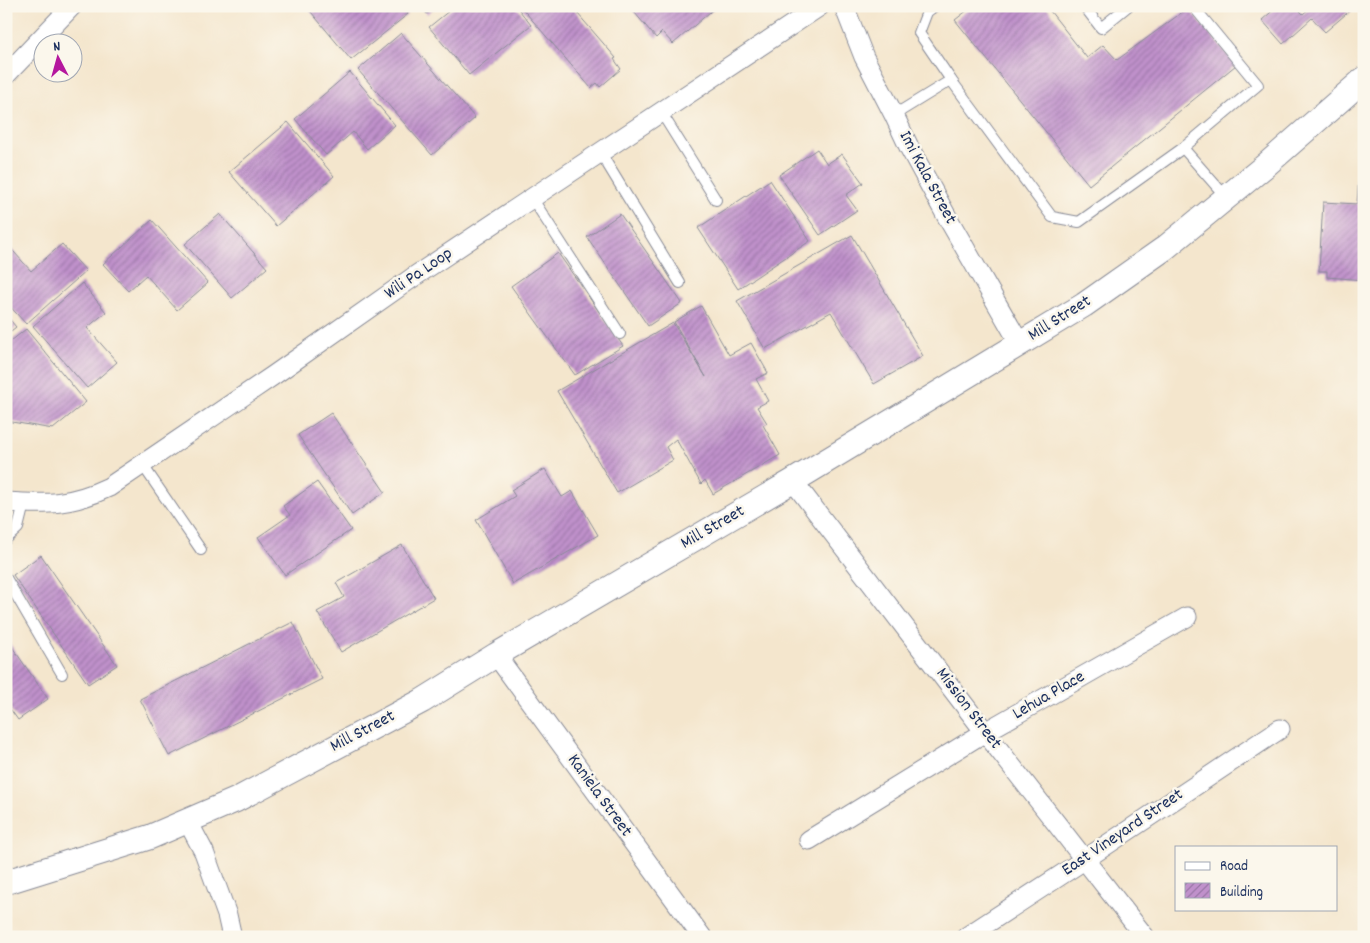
<svg xmlns="http://www.w3.org/2000/svg" width="1370" height="943" font-family="Dekko,sans-serif">
<style>
.building{fill:url(#building-hatch)}
.lines{fill:none;stroke-linecap:round;stroke-linejoin:round}
.service-casing{stroke:#888a96;stroke-width:12}
.minor-casing{stroke:#888a96;stroke-width:21}
.tertiary-casing{stroke:#888a96;stroke-width:26}
.service{stroke:#fff;stroke-width:10}
.minor{stroke:#fff;stroke-width:19}
.tertiary{stroke:#fff;stroke-width:24}
.labels{text-anchor:middle;dominant-baseline:central;stroke-width:5;stroke-linejoin:round;paint-order:stroke}
.street-label{font-size:18px;fill:#1b2f5e;stroke:#fbf7ec}
</style>
<defs>
<pattern id="building-hatch" width="6" height="6" patternUnits="userSpaceOnUse" patternTransform="scale(1.25)"><rect width="6" height="6" fill="#c091cb"/><path d="M-1 1l2-2M0 6l6-6M5 7l2-2" fill="none" stroke="#9b77a8"/></pattern>
</defs>
<rect width="100%" height="100%" fill="#fbf7ec"/>
<filter id="ink" filterUnits="userSpaceOnUse"><feTurbulence type="fractalNoise" baseFrequency=".02" numOctaves="2"/><feDisplacementMap in="SourceGraphic" scale="10" xChannelSelector="R" yChannelSelector="G"/><feConvolveMatrix kernelMatrix="1 2 1 2 8 2 1 2 1" color-interpolation-filters="sRGB"/></filter>
<filter id="wash" filterUnits="userSpaceOnUse"><feTurbulence type="fractalNoise" baseFrequency=".0096" numOctaves="4" result="noise"/><feDisplacementMap in="SourceGraphic" scale="20" xChannelSelector="R" yChannelSelector="G"/><feGaussianBlur stdDeviation="1.12" result="paint"/><feColorMatrix in="noise" values="0 0 0 0 0 0 0 0 0 0 0 0 0 0 0 0 0 1.4 0 .05"/><feComposite in="paint" operator="in"/></filter>
<g filter="url(#wash)">
<rect width="100%" height="100%" fill="#f4e6cd"/>
<g id="blocks">
<g class="building">
<path d="M306 6H401L408 14 351 60Z"/>
<path d="M421 6H437L427 14Z"/>
<path d="M455 6H516L531 25 469 75 429 27Z"/>
<path d="M520 6H571L616 58 614 59 621 69 600 87 597 83 591 88Z"/>
<path d="M629 6H717L673 44 662 32 656 38Z"/>
<path d="M973 6H1046L1087 58 1103 45 1117 60 1188 8 1236 65 1089 185 955 20Z"/>
<path d="M1278 6H1295L1303 14 1312 6H1352L1353 8 1325 32 1312 18 1283 44 1262 20Z"/>
<path d="M401 33 475 118 432 155 358 70Z"/>
<path d="M350 72 395 125 367 149 353 132 326 155 295 119Z"/>
<path d="M288 122 334 176 276 226 229 172Z"/>
<path d="M817 149 827 164 842 154 863 183 846 195 857 210 820 235 779 175Z"/>
<path d="M1360 157H1364V280L1327 277V271H1319L1323 202 1357 204Z"/>
<path d="M770 180 810 241 738 289 698 228Z"/>
<path d="M220 214 267 268 232 298 185 244Z"/>
<path d="M620 214 682 303 648 326 587 237Z"/>
<path d="M152 220 208 283 177 310 146 275 128 291 103 264Z"/>
<path d="M852 235 923 356 874 384 831 312 765 349 737 301Z"/>
<path d="M6 243 31 271 62 244 86 271 26 324 6 302Z"/>
<path d="M558 253 623 346 575 375 511 286Z"/>
<path d="M82 283 106 312 87 328 117 362 87 388 33 326Z"/>
<path d="M701 306 729 355 751 343 768 373 756 379 768 401 757 407 767 423 763 425 780 455 713 494 705 480 701 484 676 439 666 447 673 460 617 493 557 391 673 323 706 377 674 322Z"/>
<path d="M6 315 16 327 6 335Z"/>
<path d="M26 329 86 402 53 429 6 421V345Z"/>
<path d="M331 413 385 492 352 515 298 435Z"/>
<path d="M545 469 562 497 572 491 598 535 513 584 476 520 515 496 511 490Z"/>
<path d="M317 482 351 530 285 575 258 537 290 515 283 506Z"/>
<path d="M402 545 434 598 341 652 317 612 344 597 336 583Z"/>
<path d="M41 555 117 665 88 684 13 575Z"/>
<path d="M293 622 322 679 169 756 140 699Z"/>
<path d="M6 638 48 699 18 720 6 703Z"/>
</g>
</g>
</g>
<g filter="url(#ink)">
<use href="#blocks" fill-opacity="0" stroke="#888a96" stroke-width="1"/>
<g class="lines">
<g class="service-casing">
<g id="service">
<path d="M935 6 927 12 919 33 951 80 1052 217 1079 222 1183 148"/>
<path d="M1084 6 1101 28 1128 6"/>
<path d="M1193 6 1258 85 1183 148 1226 197"/>
<path d="M661 112 716 200"/>
<path d="M894 115 951 80"/>
<path d="M600 152 680 283"/>
<path d="M532 198 620 334"/>
<path d="M142 464 201 550"/>
<path d="M6 539 18 528 24 504"/>
<path d="M6 578 62 674"/>
</g>
</g>
<g class="minor-casing">
<g id="minor">
<path d="M844 6 864 57 894 115 909 147 946 215 1020 344"/>
<path d="M6 75 72 6"/>
<path d="M793 481 985 732 1145 937"/>
<path d="M6 502C47 505 71 505 109 487L274 375 412 278 820 6"/>
<path d="M496 655 702 937"/>
<path d="M187 820 204 852 227 915 232 937"/>
<path d="M809 840 985 732 1187 617"/>
<path d="M966 937 1084 860 1280 729"/>
</g>
</g>
<g class="tertiary-casing">
<path id="tertiary" d="M6 882 150 837 236 800 422 701 496 655 793 481 1084 305 1165 248 1266 165 1364 79"/>
</g>
<use href="#service" class="service"/>
<use href="#minor" class="minor"/>
<use href="#tertiary" class="tertiary"/>
</g>
</g>
<g class="labels">
<g class="street-label">
<text transform="translate(927 178) rotate(62)">Imi Kala Street</text>
<text transform="translate(419 274) rotate(-34)">Wili Pa Loop</text>
<text transform="translate(1060 319) rotate(-32)">Mill Street</text>
<text transform="translate(713 528) rotate(-30)">Mill Street</text>
<text transform="translate(1049 696) rotate(-30)">Lehua Place</text>
<text transform="translate(968 709) rotate(53)">Mission Street</text>
<text transform="translate(363 732) rotate(-28)">Mill Street</text>
<text transform="translate(599 796) rotate(54)">Kaniela Street</text>
<text transform="translate(1123 833) rotate(-34)">East Vineyard Street</text>
</g>
</g>
<rect width="1370" height="943" fill="none" stroke="#fbf7ec" stroke-width="25"/>
<rect x="1175" y="846" width="162" height="65" fill="#fbf7ec" stroke="#a1a7b3"/>
<rect x="1185" y="862" width="25" height="8" fill="#ffffff" stroke="#a1a7b3"/>
<text x="1220" y="870" font-size="15" fill="#1b2f5e">Road</text>
<rect x="1185" y="883" width="25" height="15" fill="url(#building-hatch)" stroke="#a1a7b3"/>
<text x="1220" y="896" font-size="15" fill="#1b2f5e">Building</text>
<g transform="translate(58 58) rotate(354)"><circle r="24" fill="#fbf7ec" stroke="#a1a7b3"/>
<path d="M0-4L9 19L0 12L-9 19Z" fill="#b5179e"/>
<text y="-8" font-size="14" font-weight="bold" text-anchor="middle" fill="#1b2f5e">N</text>
</g>
</svg>
